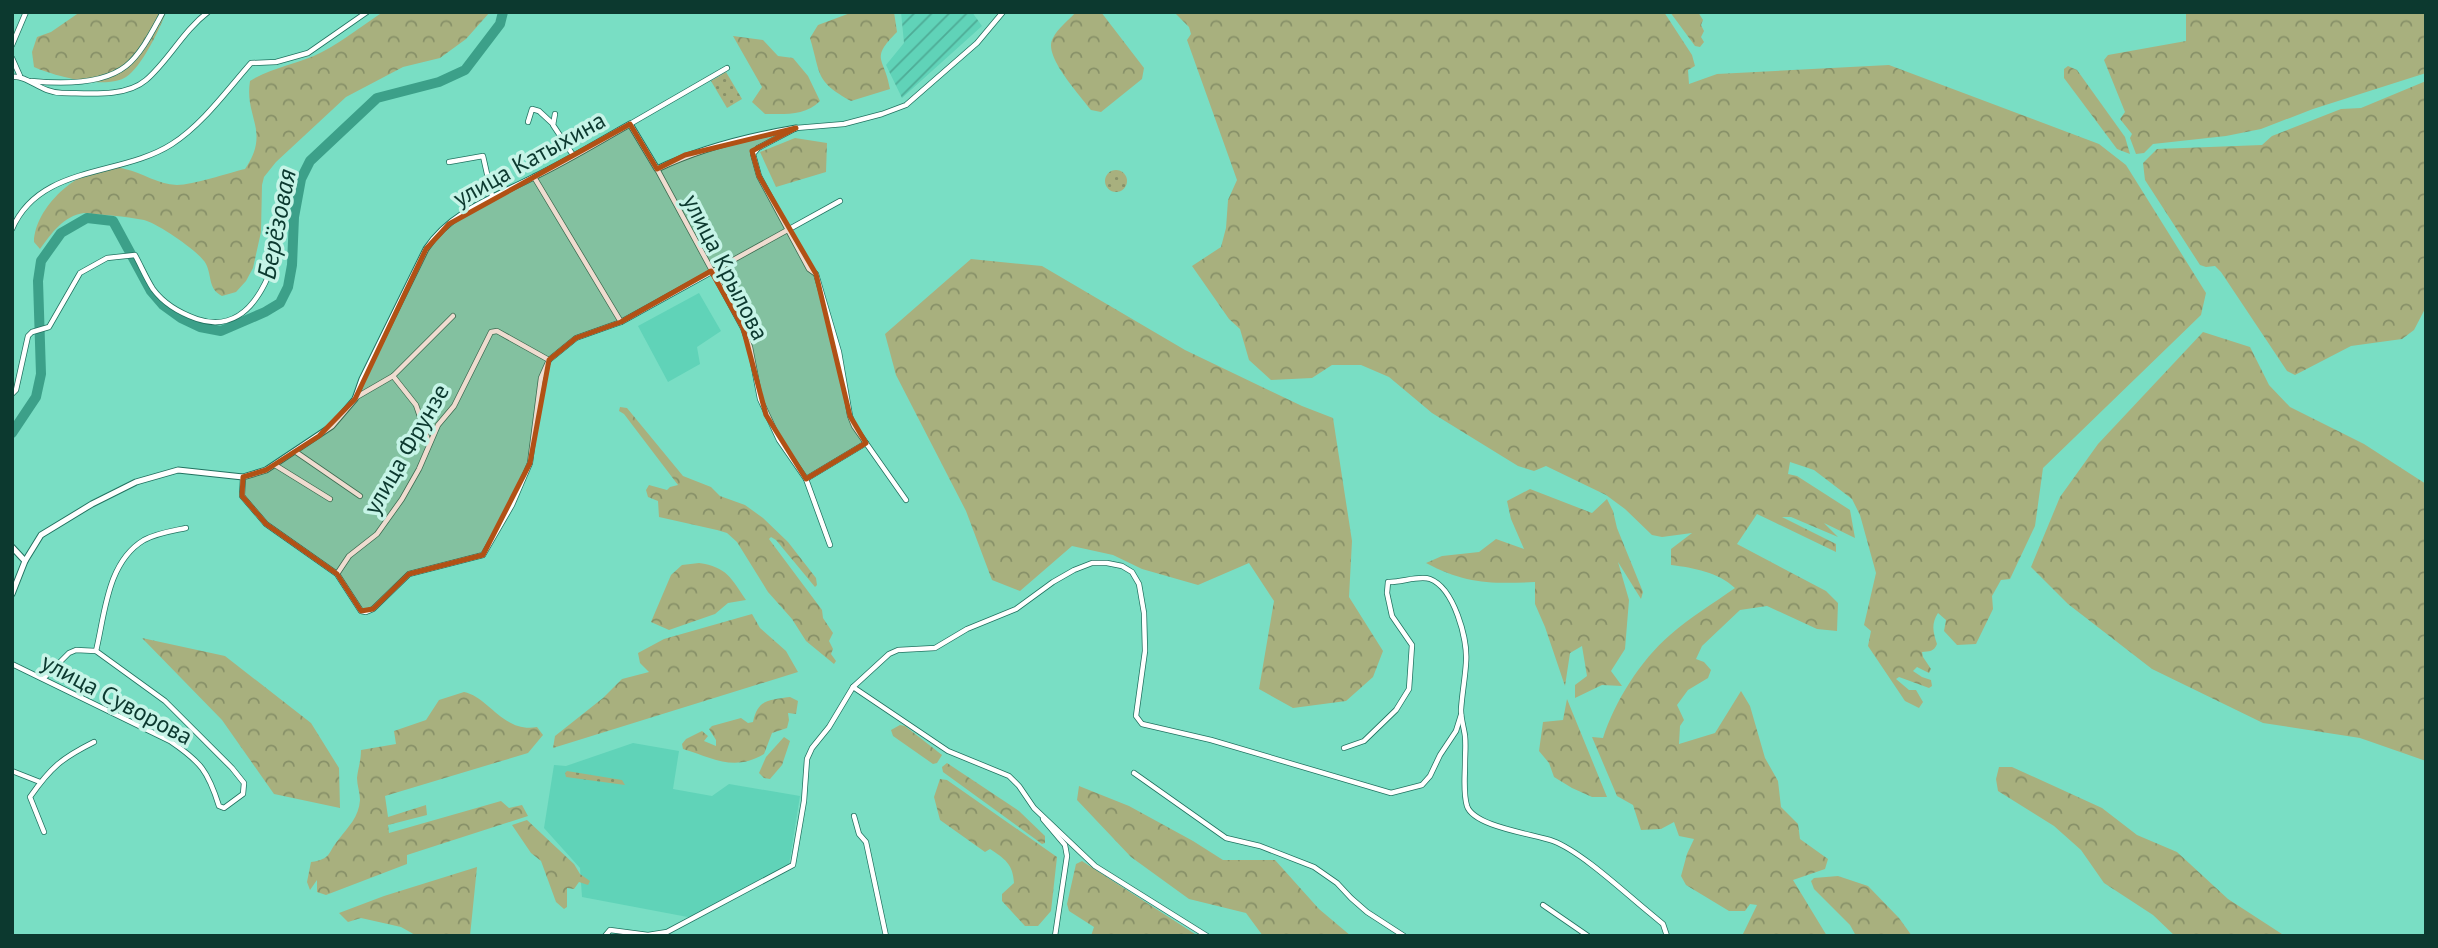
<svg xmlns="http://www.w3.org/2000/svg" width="2438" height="948" font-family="'PT Sans',sans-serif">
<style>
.built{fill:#60d3b8}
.industrial{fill:url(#industrial-furrows)}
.green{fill:url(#green-dots)}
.forest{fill:url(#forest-crowns)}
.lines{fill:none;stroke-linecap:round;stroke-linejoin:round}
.river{stroke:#3ca089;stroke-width:10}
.minor-casing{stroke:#217260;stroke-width:6}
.tertiary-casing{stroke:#217260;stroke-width:7}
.minor{stroke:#fff;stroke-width:4.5}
.tertiary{stroke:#fff;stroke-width:5}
.marked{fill:#b15115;fill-opacity:0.2;stroke:#b15115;stroke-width:5;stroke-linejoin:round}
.labels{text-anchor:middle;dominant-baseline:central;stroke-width:7;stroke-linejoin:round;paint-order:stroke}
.street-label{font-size:24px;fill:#0c392f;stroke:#c6f4e7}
.water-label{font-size:26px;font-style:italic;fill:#0b392f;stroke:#c6f4e7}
</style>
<defs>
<pattern id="industrial-furrows" width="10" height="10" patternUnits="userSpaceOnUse" patternTransform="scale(1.75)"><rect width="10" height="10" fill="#60d3b8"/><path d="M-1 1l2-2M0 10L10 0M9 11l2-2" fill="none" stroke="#4eac96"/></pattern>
<pattern id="green-dots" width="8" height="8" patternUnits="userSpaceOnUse" patternTransform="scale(1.75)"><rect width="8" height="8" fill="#a8b07e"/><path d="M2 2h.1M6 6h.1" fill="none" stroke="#879068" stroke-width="1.8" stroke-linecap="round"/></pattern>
<pattern id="forest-crowns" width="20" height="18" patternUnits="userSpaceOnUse" patternTransform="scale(1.75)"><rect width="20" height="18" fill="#a8b07e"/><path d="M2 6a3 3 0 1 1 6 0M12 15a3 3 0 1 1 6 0" fill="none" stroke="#879068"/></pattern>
</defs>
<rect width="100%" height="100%" fill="#79dec4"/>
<g class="built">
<path d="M699 293 721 331 697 347 700 364 668 382 638 326Z"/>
<path d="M633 743 679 751 673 789 712 796 729 784 800 796 789 865 693 918 582 897 580 868 544 828 554 765 566 766Z"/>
</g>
<path class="industrial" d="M901 12H972L982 26 902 98 886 65 904 43Z"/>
<g class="green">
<path d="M726 72 742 99 727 108 711 81Z"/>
<circle cx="1116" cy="181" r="11"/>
<path d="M567 771 622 780 625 785 566 777 565 773Z"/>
</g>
<g class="forest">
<path d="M80 12H166C160 29 141 68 126 77 106 90 54 76 34 67L32 52 37 37 51 32Z"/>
<path d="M383 12H490L466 39 440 58 403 67 346 97 276 162 264 177 262 185 261 232 253 268 246 281 236 292 222 296C208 289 212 276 206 264 200 252 157 223 144 220 124 216 103 215 84 213 63 216 52 233 40 249L34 242C35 204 87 159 125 169 143 173 157 184 177 185 193 185 228 173 245 169 271 131 244 117 250 81 272 67 299 64 322 52 343 41 363 25 383 12Z"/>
<path d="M853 12H894L897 32C869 60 885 57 890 89L851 101C815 81 821 75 810 38L818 25Z"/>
<path d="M1076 12H1101L1144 68 1142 79 1101 112 1091 110C1080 95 1042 55 1053 38 1058 28 1069 20 1076 12Z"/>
<path d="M1174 12H1664L1692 55 1695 66 1688 70 1689 84 1717 74 1889 65 2099 144 2126 165 2206 293 2201 315 2043 468 2035 526 2010 579 2001 580 1992 596 1993 609 1976 644 1957 645 1944 631 1946 620 1938 613C1931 624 1933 632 1937 644 1934 652 1929 651 1922 652L1923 657 1931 669 1929 673 1917 667 1913 671 1922 677 1931 680 1932 686 1929 688 1899 677 1896 679 1909 690H1916L1923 702 1919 708 1905 701 1868 646 1871 631 1864 625 1876 573 1860 515 1852 499 1814 470 1790 462 1788 474 1797 476 1850 510 1855 538 1824 523 1838 537 1791 517H1782L1836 544V552L1757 514 1737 544 1826 591 1838 603 1837 631 1817 629 1767 606 1740 610 1702 646 1696 659 1704 662 1711 670 1708 678 1688 690 1677 705 1684 720 1680 726 1679 744 1715 733 1741 691 1750 706 1765 758 1778 781 1781 807 1798 824 1800 839 1828 859 1825 869 1793 880 1827 936H1742L1757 905 1750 904 1745 911H1729L1686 885 1681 876 1687 854 1694 839 1679 836 1674 822 1661 829 1641 830 1633 805 1617 796 1592 737 1603 738C1615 701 1640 661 1670 635 1690 617 1714 603 1735 588 1718 572 1694 568 1671 565V549L1692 533 1662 537 1652 535 1625 509 1606 495 1546 466 1534 471 1518 466 1432 413 1389 377 1361 365H1332L1312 378 1271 380 1249 360 1240 329 1229 319 1192 266 1221 247 1226 228 1228 200 1237 180 1187 40 1191 34 1189 27Z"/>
<path d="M1670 12H1698L1703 20 1701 25 1704 31 1701 37 1704 42 1700 47 1695 46Z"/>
<path d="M2186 12H2426V73L2313 109 2261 129 2226 136 2153 144 2144 153 2136 154 2130 138 2132 134 2120 119 2125 112 2104 60 2108 55 2186 41Z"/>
<path d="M733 36 763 40 778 56 793 58 808 76 820 101C805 116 786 114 765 114L752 102 762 87Z"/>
<path d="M2068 66 2077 70 2125 137 2130 154 2117 149 2064 78V69Z"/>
<path d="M2426 81V307L2414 330 2402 339 2351 346 2295 375 2287 371 2221 272 2215 266 2206 267 2200 265 2145 180 2143 163 2157 149 2262 145 2272 136 2341 109 2361 108Z"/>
<path d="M795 138 827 143 826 172 776 187 760 152Z"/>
<path d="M971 259 1042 266 1185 350 1302 406 1333 418 1352 541 1349 597 1383 651 1373 677 1346 701 1293 708 1259 689 1274 601 1249 563 1198 585 1142 569 1113 555 1072 546 1020 591 992 580 966 511 896 375 885 334Z"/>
<path d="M2203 332 2250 347 2269 385 2290 407 2364 444 2426 484V761L2360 738 2263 723 2152 669 2068 604 2031 567 2060 497 2098 444Z"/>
<path d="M620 407 627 408 683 476 711 487 720 496 745 505 763 518 788 542 816 578 817 585 815 587 776 540 771 537 769 539 822 610 823 618 833 633 829 641 833 649 831 654 836 661 834 664 806 641 792 619 768 592 737 542 727 533 717 530 659 517 658 501 648 497 646 490 649 485 667 490 670 487 678 485 624 414 619 411Z"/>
<path d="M1530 489 1592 513 1607 499 1613 511 1617 528 1643 592 1641 599 1618 562 1629 600 1625 649 1611 671 1622 686 1602 685 1575 698V685L1587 676 1582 646 1570 653 1565 686 1545 627 1535 604V582C1492 584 1465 584 1426 563L1442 556 1479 552 1496 539 1524 549 1511 519 1507 501Z"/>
<path d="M699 563C727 567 731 578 746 600L728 603 715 614 669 630 651 622 671 575 682 565Z"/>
<path d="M752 614 760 628 786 651 798 672 553 748 555 736 603 698 622 679 649 672 640 663 638 653 664 639Z"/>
<path d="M142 638 225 656 311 723 339 768 340 808 274 794 222 720Z"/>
<path d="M464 692C489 697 503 733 537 727L543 735 528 753 385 796 388 817 426 805 427 815 388 825 389 833 501 801 509 808 522 805 528 816 407 855V864L326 895 317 892V880L310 890 307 882 311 862C332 859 327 853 339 839 348 827 359 817 360 800 360 793 357 785 357 778 358 768 361 761 361 750L396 744 394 731 426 720 439 700Z"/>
<path d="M790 697 798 701 796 714 788 713 789 720 787 728 772 733 764 754C734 772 713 758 683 749L682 744 686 739 702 731 708 736 704 741 716 746V740L709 729 712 726 741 718 748 723 753 722C758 699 769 700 790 697Z"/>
<path d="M1567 699 1607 797H1592L1572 788 1554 777 1549 763 1539 751 1543 722 1563 720Z"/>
<path d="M900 725 905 726 942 755 937 763 933 764 893 736 891 730Z"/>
<path d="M784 737 790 741 782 765 770 779 764 778 759 773 766 757Z"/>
<path d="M947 763 1019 811 1045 836V843L1042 844 943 772 942 767Z"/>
<path d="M1999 767H2012L2102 808 2137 835 2177 852 2228 899 2285 936H2175L2153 915 2104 883 2081 850 2054 826 1998 791 1996 779Z"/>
<path d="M940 779 947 780 1057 857 1051 911 1038 926H1025L1002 901V894L1014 883C1013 864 1005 859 990 849L985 852 940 820 934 797Z"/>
<path d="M1079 786 1129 806 1193 841 1223 860H1275L1319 909 1351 936H1263L1246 913 1189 899 1131 857 1077 800Z"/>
<path d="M527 820 574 864 580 874 590 881 588 885 579 882 574 889 567 888V907L564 909 556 902 541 861 531 853 512 825Z"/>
<path d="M1082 861 1198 936H1091L1094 927 1069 911 1067 904 1076 864Z"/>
<path d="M477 867 470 936H417L401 927 361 918 348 922 339 913 384 896Z"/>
<path d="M1838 876 1868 886 1899 918 1912 936H1856L1850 925 1814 889 1811 881 1814 878Z"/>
</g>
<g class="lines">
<path class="river" d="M12 433 36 397 41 374 38 281 41 261 61 233 87 218 113 221 151 291 163 305 181 318 200 327 221 331 265 312 280 303 288 287 292 265 294 217 301 179 310 161 377 98 439 82 465 70 500 24 503 12"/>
<g class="minor-casing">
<g id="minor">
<path d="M12 45 26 12"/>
<path d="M12 58 20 76"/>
<path d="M12 77C28 75 41 93 62 93 87 93 125 98 146 80 169 60 183 31 208 12"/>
<path d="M31 81C61 84 102 85 126 66 142 53 153 30 163 12"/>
<path d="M555 114 553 125 573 155"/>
<path d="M528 122 532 109 539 111 553 124"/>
<path d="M630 124 727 68"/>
<path d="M449 162 483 156 492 196"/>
<path d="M657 169 743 328 750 347 760 399 779 440 806 479 830 545"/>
<path d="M534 177 621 322"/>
<path d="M12 229C40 164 121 177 172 144 203 124 227 90 251 63L276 62 308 53 367 12"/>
<path d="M393 376 416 405 429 443"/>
<path d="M12 394 16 390 28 336 32 332 49 327 80 273 107 258 135 255C141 266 146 278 153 289 164 304 180 313 197 319 262 341 284 243 284 197"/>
<path d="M355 398 393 376 453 316"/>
<path d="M296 452 360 496"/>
<path d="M275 465 330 499"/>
<path d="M243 477 242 496 266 524 337 574 361 611 366 612 373 609 409 574 483 555 512 505 530 463 541 378 549 360 576 338 621 322 840 201"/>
<path d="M806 479 866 443"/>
<path d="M906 500 854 426 850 416 839 352 816 274 809 269 759 176 753 154 758 148 796 128 844 124 882 114 906 105 977 43 1003 12"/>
<path d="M337 574 349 556 377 534 402 499 419 469 438 425 454 406 491 332 497 331 549 360"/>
<path d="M96 651C105 614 107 562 144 540 157 533 172 531 186 528"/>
<path d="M12 664 170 741C201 762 208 771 219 806L224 808 243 794 244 783 232 768 165 701 96 651 76 650 69 653 44 678"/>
<path d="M853 687 948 751 1009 776 1019 786 1034 808 1095 866 1207 936"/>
<path d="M1344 748 1364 741 1396 710 1409 689 1412 645 1392 616 1387 593 1388 582C1400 583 1419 575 1430 579 1454 588 1468 639 1466 663 1465 679 1462 694 1461 710 1461 719 1464 728 1465 736 1466 745 1465 754 1465 763 1465 776 1463 793 1467 806 1474 827 1534 834 1553 841 1582 852 1625 893 1651 914L1663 924 1667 936"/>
<path d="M12 771 40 782"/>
<path d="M1134 773 1226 838 1260 846 1314 867 1337 883 1351 898 1367 912 1404 936"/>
<path d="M854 816 859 834 866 842 886 936"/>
<path d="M1043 819 1065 845 1067 856 1055 936"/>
<path d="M44 832 30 797C51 767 62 758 94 742"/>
<path d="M1543 905 1588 936"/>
<path d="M605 936 610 930 648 935 667 932 793 865 804 801 807 759 812 748 829 727 853 687 889 654 898 650 935 648 967 629 1016 609 1053 582 1074 570 1092 563H1107L1122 566 1132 572 1139 584 1144 613 1145 651 1136 716 1142 724 1211 740 1391 793 1422 785 1430 776 1440 755 1456 731 1461 715"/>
</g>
</g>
<g class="tertiary-casing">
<g id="tertiary">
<path d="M12 547 25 561"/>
<path d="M12 594 25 561 41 535 92 504 136 482 178 470 243 477 266 470 332 426 355 399 362 379 426 249C451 211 495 197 534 177 567 161 598 142 630 124L657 169C700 148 749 136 796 128"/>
</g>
</g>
<use href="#minor" class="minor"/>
<use href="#tertiary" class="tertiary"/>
</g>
<path class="marked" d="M630 124 657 169 685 155 796 128 752 151 759 176 816 274 850 416 866 443 806 479 766 415 743 328 711 271 621 322 576 338 549 360 530 463 483 555 409 574 373 609 361 611 337 574 266 524 242 496 243 477 266 470 319 436 355 399 426 249 449 224Z"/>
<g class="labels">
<g class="street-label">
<text transform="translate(529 159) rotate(-29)">улица Катыхина</text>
<text transform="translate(726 267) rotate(63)">улица Крылова</text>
<text transform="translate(406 449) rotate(-60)">улица Фрунзе</text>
<text transform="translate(117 699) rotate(28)">улица Суворова</text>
</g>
<g class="water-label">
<text transform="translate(276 224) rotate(-79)">Берёзовая</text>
</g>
</g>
<rect width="2438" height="948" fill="none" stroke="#0c392f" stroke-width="28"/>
</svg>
